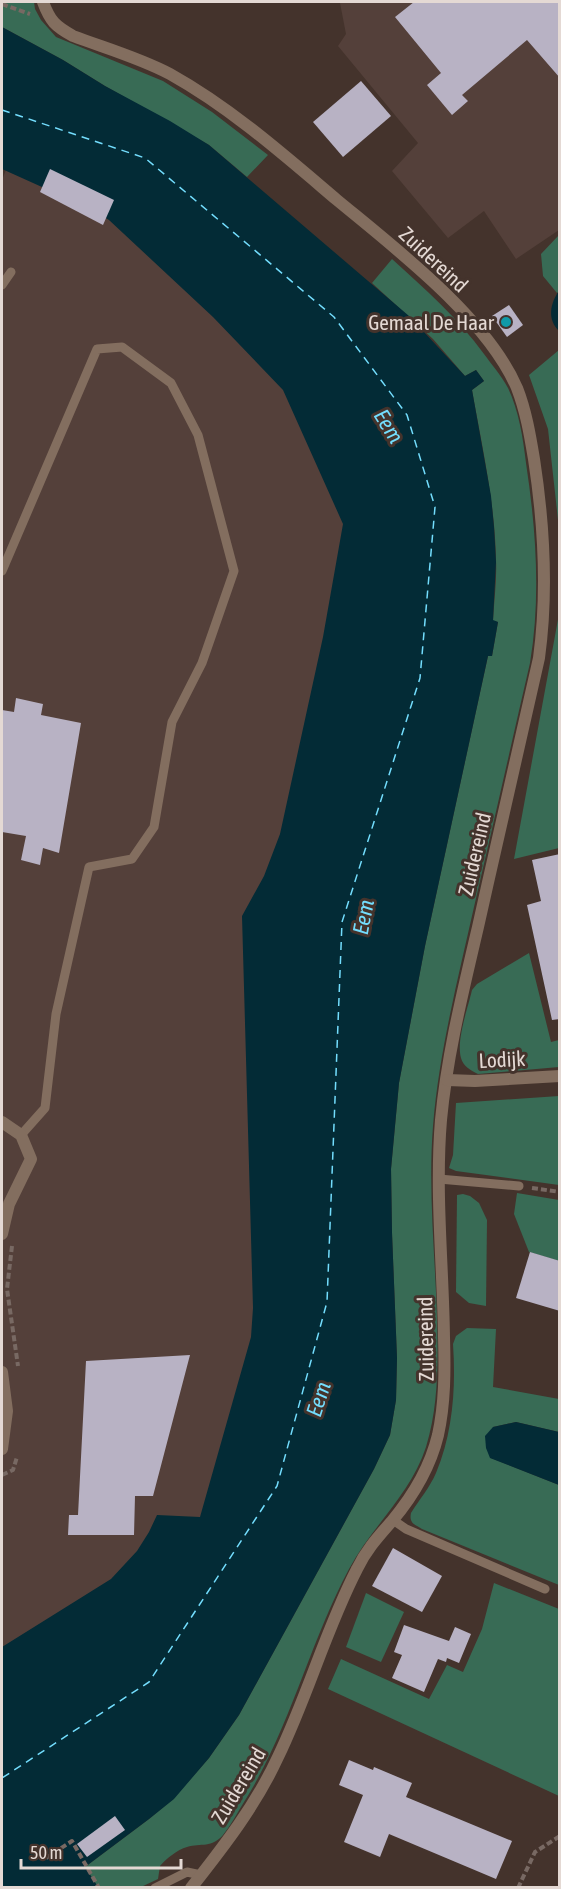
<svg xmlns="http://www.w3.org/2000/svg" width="561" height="1889" font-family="'Asap Condensed',sans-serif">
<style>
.industrial{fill:#54403a}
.green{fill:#386b55}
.water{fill:#032b36}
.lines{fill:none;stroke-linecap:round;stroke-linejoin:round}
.ferry{stroke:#73ddfd;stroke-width:1.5;stroke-dasharray:8 6;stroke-linecap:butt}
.building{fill:#b8b2c4}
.path{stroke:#786963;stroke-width:4;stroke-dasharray:6 3;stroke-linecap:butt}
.lane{stroke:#836e5f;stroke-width:9}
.street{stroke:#836e5f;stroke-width:12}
.culture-dot{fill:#0f9aa8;stroke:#44332c;stroke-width:2}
.labels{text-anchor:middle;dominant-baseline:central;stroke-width:6;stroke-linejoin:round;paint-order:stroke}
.street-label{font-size:21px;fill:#e4d9d4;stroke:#44332c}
.poi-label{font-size:21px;fill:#e4d9d4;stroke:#44332c;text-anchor:end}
.water-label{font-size:22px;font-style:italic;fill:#73ddfd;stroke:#44332c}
</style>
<rect width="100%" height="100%" fill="#44332c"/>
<g class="industrial">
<path d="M342 2H559V230L516 259 484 211 448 238 392 171 418 143 338 46 346 34 340 3Z"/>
<path d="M12 155 149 223 298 374 355 534 264 1372 212 1549 2 1708V180Z"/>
</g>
<g class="green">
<path d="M2 2H34L35 9 41 20 56 37 163 81 212 112 268 155 247 177 209 145 105 86 63 60 2 27Z"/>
<path d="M559 235 560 291 557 293 543 276 541 254Z"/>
<path d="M392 259C425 289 458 318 484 354 492 365 501 375 508 388 519 411 523 438 526 463 536 529 541 597 530 663 511 745 493 826 474 907 458 979 439 1052 433 1126 428 1190 435 1254 437 1317 438 1360 439 1405 426 1447 411 1494 372 1526 349 1569 309 1644 290 1729 244 1802 237 1813 231 1825 223 1835 212 1848 201 1843 187 1847 177 1850 167 1858 160 1866L158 1879 141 1887H98L85 1867 149 1819 173 1799 209 1758 239 1715 374 1469 390 1435 396 1400 397 1358 392 1233 391 1169 399 1083 425 946 488 656H492L498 622 493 621C494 601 497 580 496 560 495 503 482 446 472 390L484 381 476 370 465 376 433 339 372 283Z"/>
<path d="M559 350V529L548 429 529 375Z"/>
<path d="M559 584V848L514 859 559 614Z"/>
<path d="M529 953 551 1042 559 1040V1067L478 1074C470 1070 463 1066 461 1058 456 1040 468 1008 472 990L477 984Z"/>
<path d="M559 1096V1185L456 1171 449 1168 453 1155 456 1103Z"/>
<path d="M517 1193 559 1200V1261L529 1252 514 1214Z"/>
<path d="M463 1194 470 1196 479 1203 487 1220 486 1306 469 1303 456 1292 457 1195Z"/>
<path d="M467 1328 496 1329 493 1387 559 1399V1432L516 1422 493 1427 491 1458 559 1485V1585L422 1529C414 1524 409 1523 411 1513 419 1500 430 1487 436 1473 453 1432 456 1387 453 1344L456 1336Z"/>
<path d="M494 1583 559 1609V1796L328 1689 341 1659 429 1699 447 1665 463 1672 482 1629Z"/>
<path d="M366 1593 404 1612 381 1662 346 1647Z"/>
</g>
<g class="water">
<path d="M2 27 63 60 105 86 170 121 209 145 409 316 465 376 476 370 484 381 472 390 491 496 494 527 496 562 493 620 498 622 492 656H488L425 946 399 1083 391 1169 392 1233 397 1358 396 1400 390 1435 374 1469 239 1715 209 1758 174 1799 149 1819 85 1867 98 1887H2V1647L111 1579 137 1551 149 1532 157 1515 200 1517 251 1337 253 1308 242 916 264 876 280 834 323 637 343 524 283 390 213 317 109 220 93 210 2 169Z"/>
<path d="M559 291V331C547 320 550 303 559 291Z"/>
<path d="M516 1422 559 1432V1485L490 1458 486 1448 485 1436 493 1427Z"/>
</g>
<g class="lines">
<path class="ferry" d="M2 110 145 158 334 317 407 415 435 507 420 678 342 922 327 1302 277 1486 149 1682 2 1778"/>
</g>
<g class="building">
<path d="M414 2H560V78L527 40 462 95 468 101 452 115 427 85 441 73 395 17Z"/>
<path d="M361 81 391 116 343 157 313 122Z"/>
<path d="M50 169 114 200 103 225 40 192Z"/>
<path d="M509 305 523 325 507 337 492 316Z"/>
<path d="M16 698 43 704 41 715 81 723 59 853 43 848 40 865 21 860 26 836 2 832V710L14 712Z"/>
<path d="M560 854V1019L552 1020 527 905 541 901 532 860Z"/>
<path d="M530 1252 560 1261V1311L516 1298Z"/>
<path d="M190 1355 153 1496H135L134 1535H68L69 1515H78L86 1361Z"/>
<path d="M393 1548 442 1576 422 1612 372 1586Z"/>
<path d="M404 1625 449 1641 455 1627 471 1634 459 1663 447 1658 446 1662 438 1659 424 1692 392 1678 402 1655 394 1652Z"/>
<path d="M349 1760 373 1770 374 1767 412 1783 406 1797 512 1841 496 1879 389 1834 380 1857 344 1842 363 1795 339 1785Z"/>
<path d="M115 1816 125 1830 87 1857 77 1844Z"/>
</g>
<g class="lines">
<g class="path">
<path d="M2 4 30 14"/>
<path d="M532 1188 560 1192"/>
<path d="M12 1246 7 1289 18 1366"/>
<path d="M2 1475 13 1470 17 1457"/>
<path d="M46 1858 72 1841 99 1888"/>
<path d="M518 1888 535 1852 560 1836"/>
</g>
<g class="lane">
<path d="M2 285 11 272"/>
<path d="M2 571 97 349 122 347 171 383 198 435 234 571 202 663 172 722 154 827 132 859 89 867 56 1014 45 1108 21 1135"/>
<path d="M439 1179 519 1186"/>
<path d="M393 1520 406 1529 545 1589"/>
<path d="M155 1888 187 1872 201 1875"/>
</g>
<g class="street">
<path d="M43 2C50 21 55 26 73 36 105 48 140 58 170 74 231 108 284 155 337 200 395 248 487 318 517 388 526 411 530 435 534 459 544 524 548 592 539 658 519 747 498 837 478 927 463 991 447 1055 441 1120 435 1192 443 1265 444 1337 445 1371 445 1403 438 1435 430 1468 413 1496 392 1521 378 1537 366 1550 357 1569 326 1629 308 1695 278 1757 256 1805 224 1846 191 1888"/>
<path d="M447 1080 475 1081 560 1076"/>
<path d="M2 1122 21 1135 31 1159 9 1204 2 1234"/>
<path d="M2 1372 7 1411 2 1449"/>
</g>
</g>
<circle class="culture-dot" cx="506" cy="322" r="6"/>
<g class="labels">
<g class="street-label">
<text transform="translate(434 259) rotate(43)">Zuidereind</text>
<text transform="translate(474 854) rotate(-77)">Zuidereind</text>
<text transform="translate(502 1059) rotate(-3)">Lodijk</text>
<text transform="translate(425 1339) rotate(-91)">Zuidereind</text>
<text transform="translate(238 1785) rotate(-59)">Zuidereind</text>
</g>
<g class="poi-label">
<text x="494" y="322">Gemaal De Haar</text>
</g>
<g class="water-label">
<text transform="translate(389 426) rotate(58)">Eem</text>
<text transform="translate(363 917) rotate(-79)">Eem</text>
<text transform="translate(318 1399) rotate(-72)">Eem</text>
</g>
</g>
<rect width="561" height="1889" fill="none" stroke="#e4d9d4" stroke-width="6"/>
<path d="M21 1859v9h160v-9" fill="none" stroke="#e4d9d4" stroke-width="3"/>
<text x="30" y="1859" font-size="18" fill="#e4d9d4" stroke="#44332c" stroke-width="4.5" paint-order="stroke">50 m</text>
</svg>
